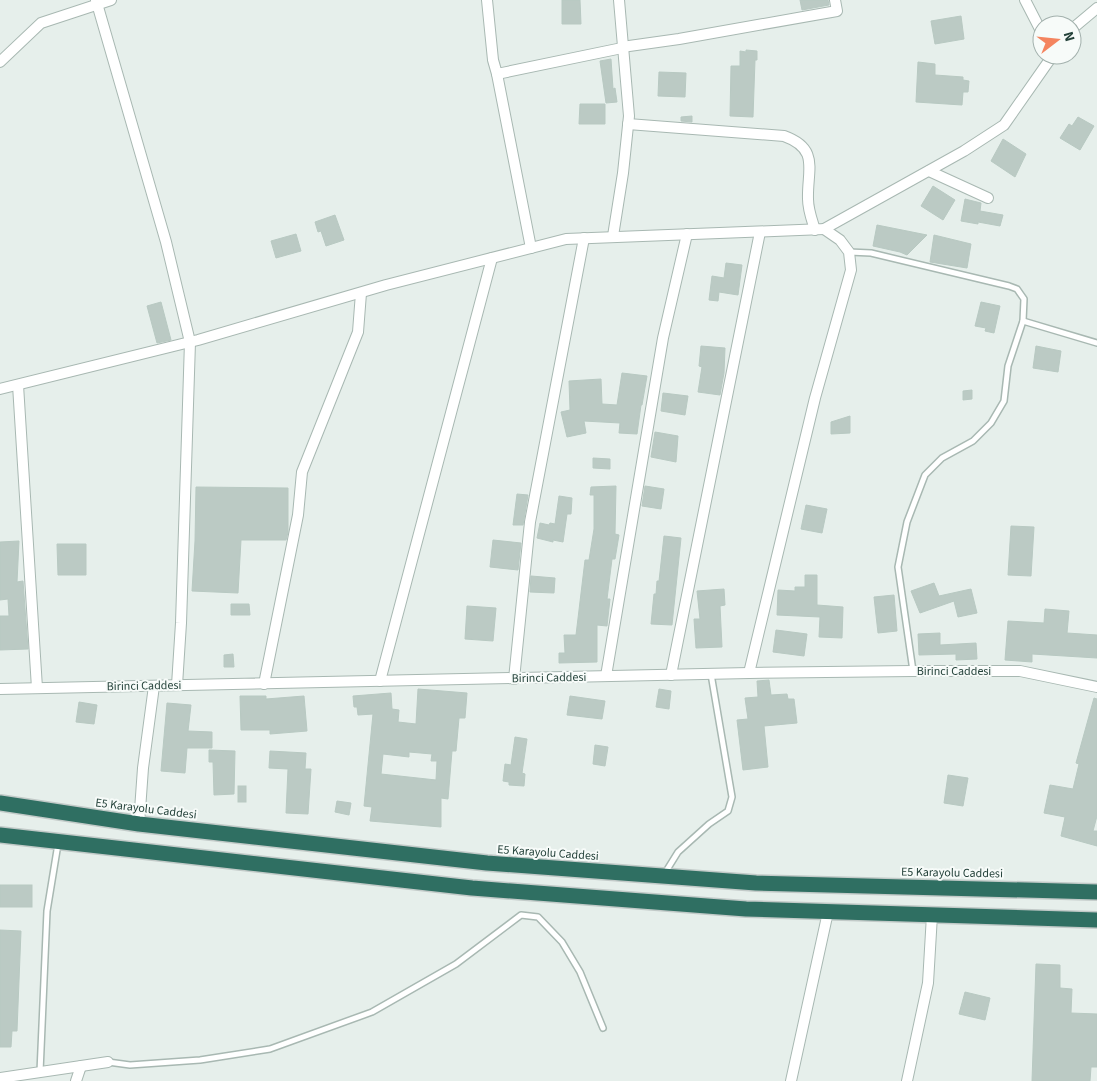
<svg xmlns="http://www.w3.org/2000/svg" width="1097" height="1081" font-family="'Source Sans 3',sans-serif">
<style>
.building{fill:#bbcac4;stroke:#b8c9c2;fill-rule:evenodd}
.lines{fill:none;stroke-linecap:round;stroke-linejoin:round}
.lane-casing{stroke:#a8b8b2;stroke-width:8}
.street-casing{stroke:#a8b8b2;stroke-width:12}
.highway-casing{stroke:#c2cac8;stroke-width:18}
.lane{stroke:#fff;stroke-width:5}
.street{stroke:#fff;stroke-width:10}
.highway{stroke:#2f6f62;stroke-width:15}
.labels{text-anchor:middle;dominant-baseline:central;stroke-width:4;stroke-linejoin:round;paint-order:stroke}
.street-label{font-size:12px;fill:#24423a;stroke:#f7fbf9}
</style>
<rect width="100%" height="100%" fill="#e6efeb"/>
<g class="building">
<path d="M562 0H580L581 24H562Z"/>
<path d="M800 0H828L829 5 802 10Z"/>
<path d="M961 16 964 39 935 44 931 21Z"/>
<path d="M746 50 757 51V60H755L753 117 730 116 731 66H740V51L746 52Z"/>
<path d="M611 59 613 89 615 88 617 102 606 103 600 61Z"/>
<path d="M918 62 935 64V75L963 77V80L969 81 968 92H963L962 105 916 102Z"/>
<path d="M659 72 686 73 685 97 658 96Z"/>
<path d="M580 104H605V124H579Z"/>
<path d="M692 116V122L681 121V117Z"/>
<path d="M1078 117 1094 126 1080 150 1060 138 1069 124 1072 126Z"/>
<path d="M1003 139 1026 154 1015 177 991 161Z"/>
<path d="M933 186 955 200 943 220 921 206Z"/>
<path d="M965 199 981 203 980 211 1003 215 1000 226 978 222V224L961 221Z"/>
<path d="M335 215 344 240 326 246 321 231 318 232 315 222Z"/>
<path d="M877 225 927 235 907 255 900 252 873 246Z"/>
<path d="M296 234 301 251 276 258 271 241Z"/>
<path d="M934 235 971 244 967 268 930 262Z"/>
<path d="M726 263 742 265 738 295 719 292 718 301 709 300 712 276 724 278Z"/>
<path d="M161 302 171 340 157 343 147 306Z"/>
<path d="M981 302 1000 306 994 333 985 331 986 328 975 326Z"/>
<path d="M701 346 725 348 724 373 720 395 698 392 702 367 699 366Z"/>
<path d="M1036 346 1061 351 1058 372 1033 368Z"/>
<path d="M622 373 647 376 642 405H641L637 434 619 433 620 423 584 421 586 433 567 437 561 412 570 410 569 381 601 379 602 404 617 405Z"/>
<path d="M972 390V399L963 400V391Z"/>
<path d="M663 393 688 396 685 415 661 411Z"/>
<path d="M850 416V433L831 434V422Z"/>
<path d="M655 432 678 436 676 462 651 457Z"/>
<path d="M593 458 610 459V469L593 468Z"/>
<path d="M616 486 615 534 619 535 615 559H612L607 599H610L607 626 597 625V662L559 663V653H565L564 635H576L585 560H589L594 529V495H590L591 487Z"/>
<path d="M645 486 664 489 661 509 642 506Z"/>
<path d="M196 487 288 488V532L286 540H241L238 593 192 591 195 541Z"/>
<path d="M517 494 528 495 523 525H513Z"/>
<path d="M559 496 572 498 571 514H567L563 542 553 540V542L537 538 540 523 549 525 550 523 555 524Z"/>
<path d="M806 505 827 509 822 533 801 529Z"/>
<path d="M1011 526 1034 527 1031 576 1008 575Z"/>
<path d="M664 536 681 538 672 625 651 624 654 594H656L657 581H659Z"/>
<path d="M493 540 521 543 518 570 490 567Z"/>
<path d="M19 541 17 582 23 581 28 649 0 650V616H9L8 599 0 600V542Z"/>
<path d="M57 544H86V575H58Z"/>
<path d="M805 575H817V605L843 607 842 638 819 637 820 617 777 615 778 590 795 591V587H805Z"/>
<path d="M531 576 555 578 554 593 530 592Z"/>
<path d="M934 583 939 596 971 589 977 613 958 617 954 601 920 613 911 591Z"/>
<path d="M724 589 725 605 720 606 722 647 696 648 694 619H700L697 591Z"/>
<path d="M894 595 897 631 878 633 874 597Z"/>
<path d="M231 604H249L250 615H231Z"/>
<path d="M467 606 496 608 493 641 465 639Z"/>
<path d="M1045 609 1069 611 1067 633 1097 635V658L1032 654V662L1005 660 1008 621 1044 623Z"/>
<path d="M776 630 807 634 804 656 773 652Z"/>
<path d="M940 633V645L976 643 977 659 956 660V654L919 655 918 634Z"/>
<path d="M233 654 234 667H224V655Z"/>
<path d="M769 680 771 695 787 694 788 699H794L797 723 764 726 768 767 743 770 737 720 748 719 745 698 758 697 757 681Z"/>
<path d="M418 689 467 693 465 718H459L456 751H452L448 799 441 798V827L370 821 372 807 364 806 373 714 358 715 357 707H354L353 696 391 693 392 709 399 710 398 722 416 724ZM409 752 432 754 431 761H437L436 780 381 774 383 754 409 757Z"/>
<path d="M659 689 671 691 669 709 656 707Z"/>
<path d="M240 696H266V699L304 696 307 731 270 734V730H241Z"/>
<path d="M570 696 605 701 602 719 567 715Z"/>
<path d="M1094 698 1097 699V816L1093 831H1097V846L1061 836 1065 817 1044 813 1050 785 1073 789 1079 764 1076 763Z"/>
<path d="M79 702 97 705 94 724 76 722Z"/>
<path d="M167 703 191 705 188 731 212 732V748H187L185 773 161 771Z"/>
<path d="M515 737 527 739 522 773 525 774 524 786 509 785V782L503 781 505 764 511 765Z"/>
<path d="M595 745 608 747 605 766 593 764Z"/>
<path d="M209 750 235 751 234 794 214 795 213 762H209Z"/>
<path d="M270 751 306 753 305 769H311L308 814 286 813 288 769 269 768Z"/>
<path d="M948 775 968 778 963 806 944 803Z"/>
<rect x="238" y="786" width="8" height="16"/>
<path d="M337 801 351 803 349 815 335 812Z"/>
<rect x="0" y="885" width="32" height="22"/>
<path d="M0 930 21 931 17 1031H12L11 1047H0Z"/>
<path d="M1036 964 1060 965V988L1072 989 1071 1013 1097 1014V1067H1091L1090 1081H1032Z"/>
<path d="M965 992 990 998 985 1020 959 1014Z"/>
</g>
<g class="lines">
<g class="lane-casing">
<g id="lane">
<path d="M849 252 871 253 1009 286 1017 289 1024 299 1023 321 1008 366 1004 401 991 423 973 441 942 458 925 475 907 522 898 567 913 671"/>
<path d="M1023 321 1097 343"/>
<path d="M665 873 678 852 709 824 728 811 732 797 711 674"/>
<path d="M108 1062 130 1065 200 1060 270 1049 372 1012 456 964 521 915 538 917 562 942 580 972 603 1028"/>
<path d="M40 1072 47 911 58 844"/>
</g>
</g>
<g class="street-casing">
<g id="street">
<path d="M96 0 166 242 190 342 181 623 177 685"/>
<path d="M487 0 493 60 497 74 622 48"/>
<path d="M1025 0 1042 33"/>
<path d="M1072 29 1097 8"/>
<path d="M622 47 679 39 837 11 835 0"/>
<path d="M0 62 41 23 111 0"/>
<path d="M497 74 531 248"/>
<path d="M628 124 784 136C820 149 807 170 808 199 808 210 812 220 815 230"/>
<path d="M929 171 988 198"/>
<path d="M613 236 623 173 629 116 619 0"/>
<path d="M18 385 37 688"/>
<path d="M0 389 198 340 386 285 566 239 824 229 964 151 1004 125 1053 55"/>
<path d="M749 673 815 398 851 270 849 252 840 240 824 229"/>
<path d="M671 675 760 232"/>
<path d="M606 676 663 338 687 234"/>
<path d="M514 679 530 522 584 238"/>
<path d="M380 681 492 258"/>
<path d="M264 684 298 515 302 472 358 332 361 293"/>
<path d="M0 689 749 673 913 671H1020L1097 687"/>
<path d="M139 824 143 768 154 686"/>
<path d="M0 1078 108 1062"/>
<path d="M76 1081 81 1066"/>
<path d="M791 1081 828 912"/>
<path d="M907 1081 928 983 932 915"/>
</g>
</g>
<g class="highway-casing">
<g id="highway">
<path d="M0 803 139 824 487 863 756 883 1097 892"/>
<path d="M0 835 472 888 746 909 1097 920"/>
</g>
</g>
<use href="#lane" class="lane"/>
<use href="#street" class="street"/>
<use href="#highway" class="highway"/>
</g>
<g class="labels">
<g class="street-label">
<text x="954" y="671">Birinci Caddesi</text>
<text transform="translate(549 678) rotate(-1)">Birinci Caddesi</text>
<text transform="translate(144 686) rotate(-1)">Birinci Caddesi</text>
<text transform="translate(146 809) rotate(7)">E5 Karayolu Caddesi</text>
<text transform="translate(548 853) rotate(4)">E5 Karayolu Caddesi</text>
<text transform="translate(952 873) rotate(1)">E5 Karayolu Caddesi</text>
</g>
</g>
<g transform="translate(1057 40) rotate(74)"><circle r="24" fill="#f7fbf9" stroke="#a3b1ad"/>
<path d="M0-4L9 19L0 12L-9 19Z" fill="#f4845f"/>
<text y="-8" font-size="14" font-weight="bold" text-anchor="middle" fill="#24423a">N</text>
</g>
</svg>
